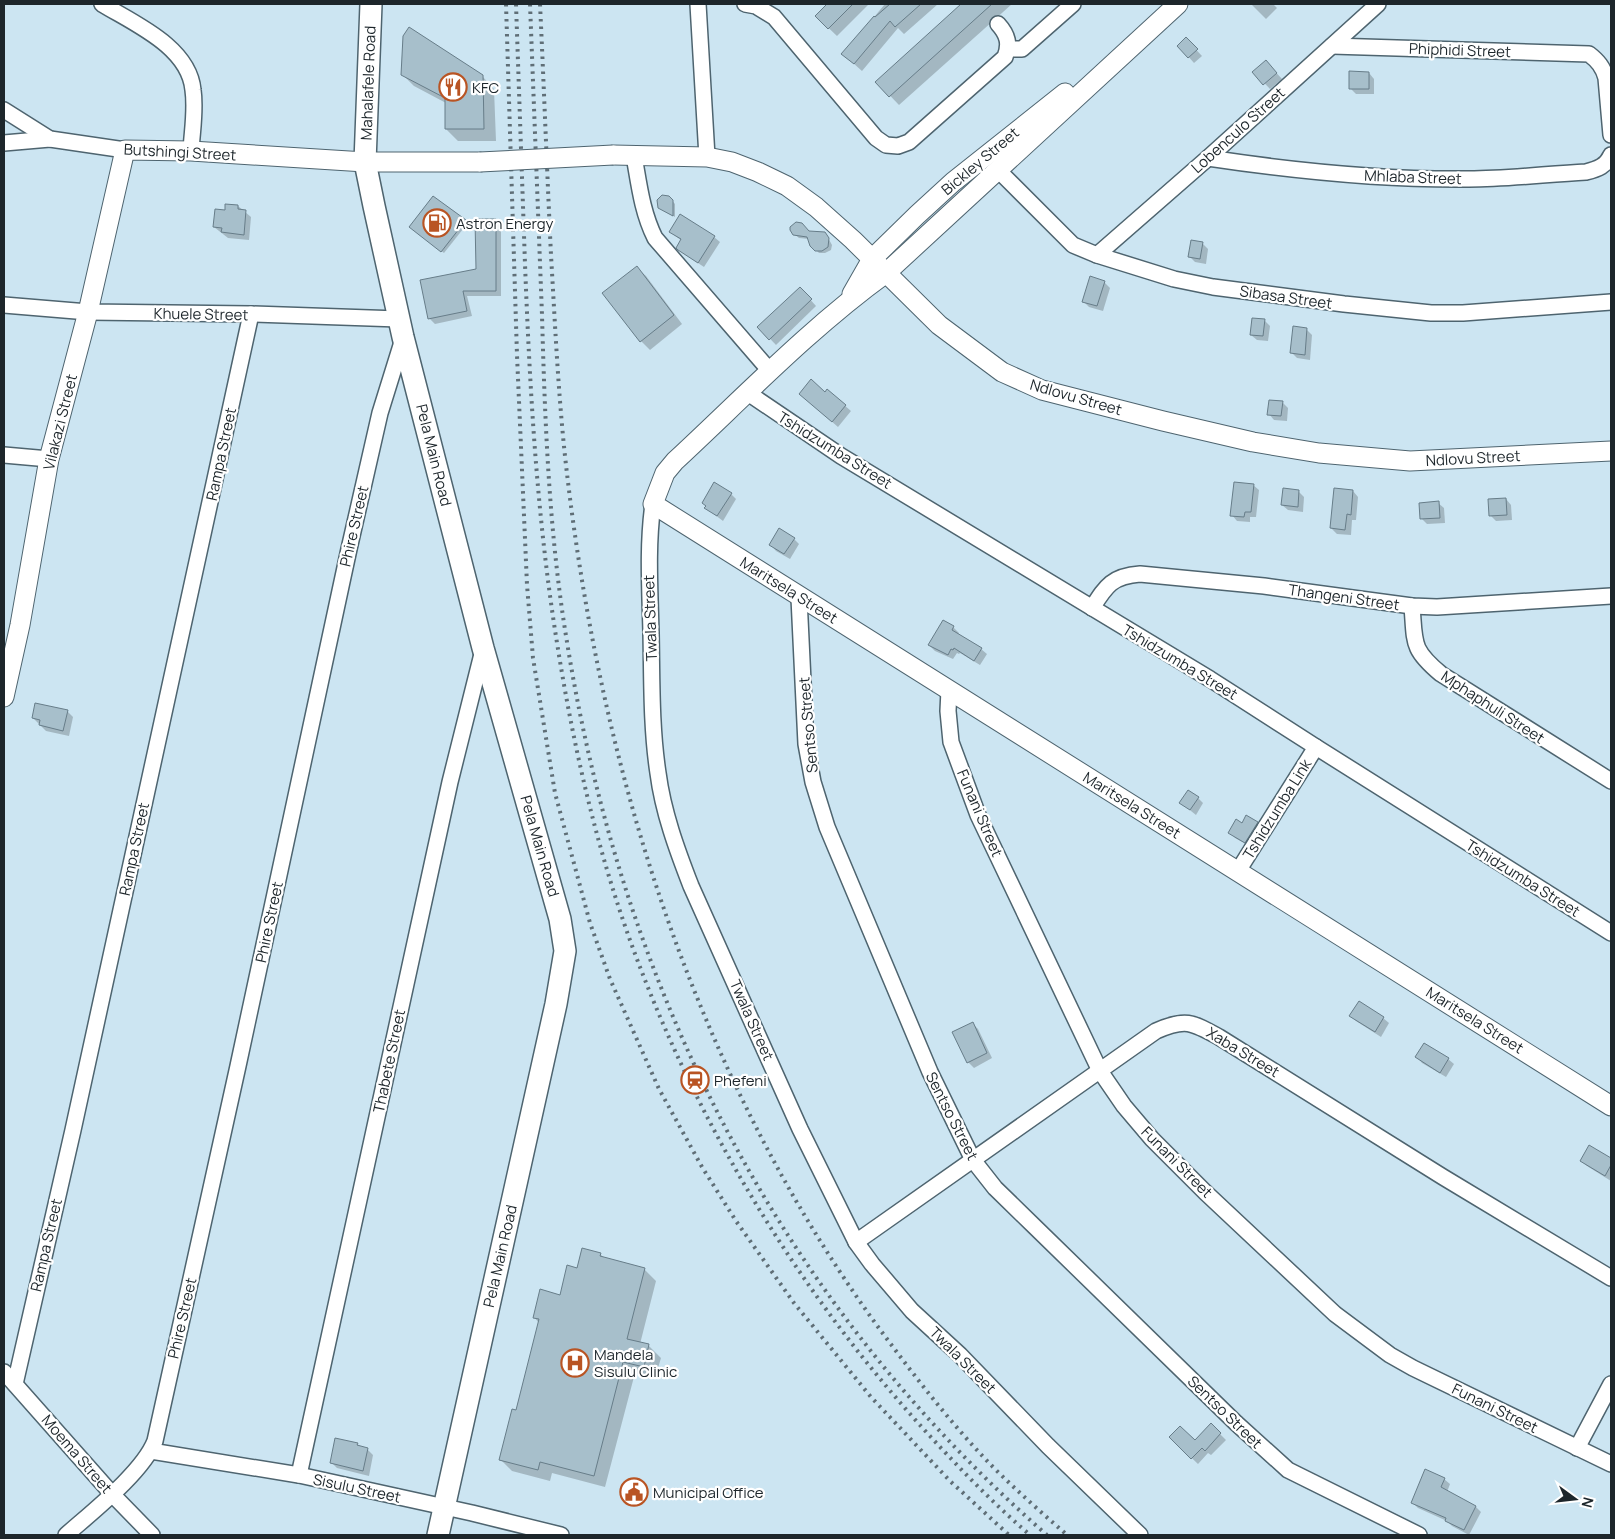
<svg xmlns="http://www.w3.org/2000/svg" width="1615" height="1539" font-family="Manrope,sans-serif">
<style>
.shadow{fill:#0003}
.building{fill:#a7bfcb;stroke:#677d89}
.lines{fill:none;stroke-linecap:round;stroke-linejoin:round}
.minor-casing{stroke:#4e646f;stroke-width:18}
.tertiary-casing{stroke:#4e646f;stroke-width:21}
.secondary-casing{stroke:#4e646f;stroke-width:24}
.minor{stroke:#fff;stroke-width:15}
.tertiary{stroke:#fff;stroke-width:19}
.secondary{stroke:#fff;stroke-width:21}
.rail{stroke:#5f6e76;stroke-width:4;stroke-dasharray:2.5 5;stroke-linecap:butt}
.tertiary-bridge-casing{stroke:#4e646f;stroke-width:21;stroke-linecap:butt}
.tertiary-bridge{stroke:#fff;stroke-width:19}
.labels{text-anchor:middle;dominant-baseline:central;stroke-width:4.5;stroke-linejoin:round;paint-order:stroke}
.street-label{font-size:15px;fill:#1d262b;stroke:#fff}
.poi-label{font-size:15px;fill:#1d262b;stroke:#fff;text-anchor:start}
</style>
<rect width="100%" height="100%" fill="#cce5f2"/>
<g class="shadow">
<path d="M829 4H869L837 36 816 16Z"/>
<path d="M885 4H938L904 34 898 28 862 71 843 54Z"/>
<path d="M963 4H1012L899 105 877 82Z"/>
<path d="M1251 4H1273L1277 8 1266 19Z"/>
<path d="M1186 39 1202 56 1194 63 1179 46Z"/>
<path d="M1271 67 1282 79 1270 89 1254 72Z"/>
<path d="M1369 73 1374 79V94H1356L1350 88Z"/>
<path d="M402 74 482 76 494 89 496 141H458L446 129V103L414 86Z"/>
<path d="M669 197 675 204V217L659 208Z"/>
<path d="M238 206 251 217 249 240 228 238 214 227 226 211Z"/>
<path d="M496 220 501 226V296H467L472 316 435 324 429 318 477 270Z"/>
<path d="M465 221 467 224 444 253 413 229Z"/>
<path d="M670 232 714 237 720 242 704 267 683 253 682 241Z"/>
<path d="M793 233H809L827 236 832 245 831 250 825 253H819L811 245 809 239 799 238Z"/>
<path d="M1202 243 1208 249 1206 264 1195 262 1189 256Z"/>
<path d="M637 268 646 276 682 324 650 350 641 341Z"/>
<path d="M1104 282 1110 288 1103 311 1089 307 1083 301Z"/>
<path d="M800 288 816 306 776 345 759 327Z"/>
<path d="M1264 320 1270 326 1268 341 1257 340 1251 335Z"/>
<path d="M1307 330 1312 335 1310 360 1297 358 1292 353Z"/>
<path d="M828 391 851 411 838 427 806 399 825 393Z"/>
<path d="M1283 403 1288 408 1287 421 1274 420 1269 414Z"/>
<path d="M1253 485 1259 490 1256 517H1250V522L1237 521 1232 515Z"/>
<path d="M1298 491 1304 497 1303 512 1288 510 1282 505Z"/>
<path d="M1353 491 1358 497 1356 520H1352L1351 535 1337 534 1331 528Z"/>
<path d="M731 494 736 499 723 521 706 508Z"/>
<path d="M1506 499 1511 505 1512 520 1496 521 1490 515Z"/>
<path d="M1438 503 1444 508 1445 523 1427 524 1422 519Z"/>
<path d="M794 539 799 544 790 559 776 551 771 545Z"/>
<path d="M953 627 959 633 958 635 981 649 987 654 980 665 960 653 959 654 957 653 953 659 935 651 929 645Z"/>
<path d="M67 711 73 717 69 736 46 731 33 718Z"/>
<path d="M1198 798 1203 803 1196 815 1181 803Z"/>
<path d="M1257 823 1263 828 1251 847 1235 838 1230 832Z"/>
<path d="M1351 1016 1383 1018 1389 1023 1381 1037 1356 1021Z"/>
<path d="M972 1023 978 1029 992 1058 974 1068 968 1062Z"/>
<path d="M1425 1044 1448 1059 1454 1064 1446 1077 1422 1063 1417 1057Z"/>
<path d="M1590 1147 1611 1159V1181L1587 1166 1581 1161Z"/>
<path d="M600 1254 604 1258 644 1269 656 1281 640 1344 649 1346 661 1358 655 1378 635 1373 605 1487 552 1473 550 1481 512 1471 500 1459 517 1412 539 1323 534 1317 561 1296 578 1270Z"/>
<path d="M1211 1425 1226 1440 1211 1455 1208 1453 1198 1464 1170 1437 1195 1442Z"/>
<path d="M357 1444 360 1447 367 1449 373 1455 369 1476 337 1468 331 1462Z"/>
<path d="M1444 1479 1450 1484 1447 1492 1476 1507 1481 1512 1469 1535 1452 1526 1447 1521 1418 1508 1412 1502Z"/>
</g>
<g class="building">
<path d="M827 4H853L828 29 815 16Z"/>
<path d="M890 4H921L895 27 890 21 854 64 841 54 874 16 875 17Z"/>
<path d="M961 4H992L889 97 875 82Z"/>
<path d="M409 27 483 75 484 129H445V98L401 75 403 36Z"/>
<path d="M1186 37 1198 49 1188 58 1177 46Z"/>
<path d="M1266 60 1277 73 1263 85 1252 72Z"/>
<path d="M1349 71 1369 72V89H1349Z"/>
<path d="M662 195 669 196 673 200V216L658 208 657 200Z"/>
<path d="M433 196 466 220 441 252 409 227Z"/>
<path d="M225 204 238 205V209L246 210 244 235 221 232 222 228 213 227 215 209 225 210Z"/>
<path d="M680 214 715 236 698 263 678 250 676 248 681 239 669 232Z"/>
<path d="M475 219H496V291H463L467 311 428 319 420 280 476 269Z"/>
<path d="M796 222 802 223 809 231 825 232 829 238 828 247 822 251H815L810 246 807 237 793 235 790 230V227Z"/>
<path d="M1191 240 1203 242 1200 259 1188 257Z"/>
<path d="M637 266 674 315 640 342 602 293Z"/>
<path d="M1090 276 1105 281 1097 306 1082 302Z"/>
<path d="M800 287 812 299 769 340 757 327Z"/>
<path d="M1252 318 1265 319 1263 336 1250 335Z"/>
<path d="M1293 326 1307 328 1305 355 1290 353Z"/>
<path d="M811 379 825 392 827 389 846 405 832 422 799 394Z"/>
<path d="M1269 400 1283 401 1281 416 1267 415Z"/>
<path d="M714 482 732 493 717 516 704 508 706 506 702 503Z"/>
<path d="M1234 482 1254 484 1251 512H1245L1244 517 1230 516Z"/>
<path d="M1283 488 1299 490 1298 507 1281 505Z"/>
<path d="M1334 488 1353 490 1351 515 1347 514 1345 530 1330 528Z"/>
<path d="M1506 498 1507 515 1489 516 1488 499Z"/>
<path d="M1439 501 1440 518 1420 519 1419 503Z"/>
<path d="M779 528 795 538 784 554 769 545Z"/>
<path d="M943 620 954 626 952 630 982 648 974 661 954 648 953 650 951 649 948 655 928 645Z"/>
<path d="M35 703 68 710 63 731 39 725 40 720 32 718Z"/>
<path d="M1188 790 1199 797 1190 810 1179 803Z"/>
<path d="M1246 815 1258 822 1245 843 1228 833 1236 819 1242 823Z"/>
<path d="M1359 1001 1384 1017 1375 1032 1349 1016Z"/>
<path d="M973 1022 987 1053 967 1063 952 1032Z"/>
<path d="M1424 1043 1449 1058 1440 1073 1415 1057Z"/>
<path d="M1589 1145 1611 1158V1165L1605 1176 1580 1161Z"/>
<path d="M582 1248 601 1253 600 1256 645 1268 627 1339 649 1344 644 1367 623 1362 594 1476 540 1462 538 1470 499 1460 512 1409 516 1410 539 1319 533 1318 540 1289 560 1295 567 1265 577 1268Z"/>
<path d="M1211 1423 1221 1433 1205 1451 1202 1448 1191 1459 1169 1437 1180 1426 1195 1440Z"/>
<path d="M335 1438 358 1443 357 1445 368 1448 363 1471 330 1463Z"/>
<path d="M1425 1469 1445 1478 1441 1487 1476 1506 1464 1530 1445 1521 1446 1518 1411 1503Z"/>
</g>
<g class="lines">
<g class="minor-casing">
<g id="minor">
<path d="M102 4C135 24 189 47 193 90 196 110 192 131 191 151"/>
<path d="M698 4 707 157"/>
<path d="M745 4 756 6 774 17 876 138 886 145 898 146 909 142 1005 57C1010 44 1008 35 998 24"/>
<path d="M1332 46 1589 54C1598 61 1603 67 1606 78L1611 135"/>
<path d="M1008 49H1022L1073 4"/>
<path d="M4 110 50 139 125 150"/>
<path d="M4 143 50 139"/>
<path d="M634 156C639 184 642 212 655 238L770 371"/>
<path d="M1208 158C1295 171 1381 180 1469 179 1508 179 1547 174 1586 172 1598 169 1606 166 1611 155"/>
<path d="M998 170 1073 245 1097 255 1174 279 1213 287 1344 304 1431 313H1463L1611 302"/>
<path d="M1097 255 1208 158 1378 4"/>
<path d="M4 305 88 312 251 314 399 319"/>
<path d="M748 393 841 456 1210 679 1316 747 1611 933"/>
<path d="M4 455 49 459"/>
<path d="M653 504C647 547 650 590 651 633 652 680 651 727 658 773 663 812 677 850 691 886L800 1129 856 1242 872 1264 912 1311 960 1355 1048 1446 1140 1535"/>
<path d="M799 598 806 744 813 782 827 827 930 1072 973 1160 995 1188 1035 1227 1236 1423 1288 1470 1419 1535"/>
<path d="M1412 606C1415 643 1411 649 1441 674L1611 781"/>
<path d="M1092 608C1106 586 1112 576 1140 574L1264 586 1412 606 1437 607 1611 596"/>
<path d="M949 690 948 711 951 742 978 815 1100 1071 1124 1106 1152 1139 1205 1192 1335 1314 1390 1355 1413 1368 1611 1464"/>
<path d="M1238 871 1316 747"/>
<path d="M856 1242 1156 1031C1185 1018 1192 1022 1219 1037L1443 1177 1611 1278"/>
<path d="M4 1372 112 1494 152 1535"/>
<path d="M15 1384 73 1130 251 314"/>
<path d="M1577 1448 1611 1384"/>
<path d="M151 1451 299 1475 472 1513 561 1535"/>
<path d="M299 1475 450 782 483 650"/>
<path d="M66 1535C92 1512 143 1472 155 1441L238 1066 349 549 380 413 403 339"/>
</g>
</g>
<g class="tertiary-casing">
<g id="tertiary">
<path d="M1178 4 886 273C810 328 744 397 675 461L665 473 653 504 1611 1106"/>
<path d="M613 155 707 157 732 162 758 172 787 186 816 207 853 240 939 325 1002 372 1042 390 1163 421 1253 442 1319 453 1410 461 1611 451"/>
<path d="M852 294 872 259 917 215 953 182 1065 93"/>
<path d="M4 697 20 625 49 459 88 312 125 150 191 151 365 162H480"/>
</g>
</g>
<g class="secondary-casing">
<path id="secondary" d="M371 4 365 162 374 206 403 337 483 648 560 919 565 951 556 1004 438 1535"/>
</g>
<use href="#minor" class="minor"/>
<use href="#tertiary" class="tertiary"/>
<use href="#secondary" class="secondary"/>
<g class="rail">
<path d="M506 4 517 355 527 585 533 658 555 793 590 923 610 979 659 1089 702 1167 736 1221 794 1303 871 1397 950 1481 1009 1535"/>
<path d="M516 4C519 91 522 177 525 264 530 393 537 521 558 649 573 743 594 836 625 926 690 1113 795 1289 929 1435 961 1470 994 1504 1030 1535"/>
<path d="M530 4C534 107 538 211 542 315 545 424 549 534 567 642 623 991 779 1301 1047 1535"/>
<path d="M540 4C544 88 547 172 551 255 555 323 558 390 565 456 599 767 695 1077 881 1331 916 1378 952 1425 993 1467 1017 1491 1042 1513 1067 1535"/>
</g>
<g class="tertiary-bridge-casing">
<path id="tertiary-bridge" d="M480 162 613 155"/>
</g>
<use href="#tertiary-bridge" class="tertiary-bridge"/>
</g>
<defs>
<g id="restaurant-ring" transform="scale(1.4375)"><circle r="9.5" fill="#fff" stroke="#b95423" stroke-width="1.5"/><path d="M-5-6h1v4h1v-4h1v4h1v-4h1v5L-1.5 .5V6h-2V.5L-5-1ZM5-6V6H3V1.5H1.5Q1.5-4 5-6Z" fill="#b95423"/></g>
<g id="fuel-ring" transform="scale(1.4375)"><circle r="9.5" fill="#fff" stroke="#b95423" stroke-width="1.5"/><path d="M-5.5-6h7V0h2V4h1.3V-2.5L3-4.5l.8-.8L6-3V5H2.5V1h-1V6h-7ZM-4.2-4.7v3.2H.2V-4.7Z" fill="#b95423"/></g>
<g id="station-ring" transform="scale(1.4375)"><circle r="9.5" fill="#fff" stroke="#b95423" stroke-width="1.5"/><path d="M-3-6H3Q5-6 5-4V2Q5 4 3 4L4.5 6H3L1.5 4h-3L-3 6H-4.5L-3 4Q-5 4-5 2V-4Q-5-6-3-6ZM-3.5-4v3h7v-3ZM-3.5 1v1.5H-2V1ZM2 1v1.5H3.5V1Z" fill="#b95423"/></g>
<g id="hospital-ring" transform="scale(1.4375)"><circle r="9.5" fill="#fff" stroke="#b95423" stroke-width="1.5"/><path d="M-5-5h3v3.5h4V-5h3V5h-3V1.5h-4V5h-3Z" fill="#b95423"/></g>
<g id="civic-ring" transform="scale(1.4375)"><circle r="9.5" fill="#fff" stroke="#b95423" stroke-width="1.5"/><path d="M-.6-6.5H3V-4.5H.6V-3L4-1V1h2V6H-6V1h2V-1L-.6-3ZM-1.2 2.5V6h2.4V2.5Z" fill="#b95423"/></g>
</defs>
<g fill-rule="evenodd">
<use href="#restaurant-ring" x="453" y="87"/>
<use href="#fuel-ring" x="437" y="223"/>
<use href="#station-ring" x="695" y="1080"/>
<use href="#hospital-ring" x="575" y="1363"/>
<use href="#civic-ring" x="634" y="1492"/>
</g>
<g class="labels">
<g class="street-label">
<text transform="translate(1460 50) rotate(2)">Phiphidi Street</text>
<text transform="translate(368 83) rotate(-88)">Mahalafele Road</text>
<text transform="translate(1238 130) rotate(-42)">Lobenculo Street</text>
<text transform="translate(180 152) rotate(3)">Butshingi Street</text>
<text transform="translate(980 161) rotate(-40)">Bickley Street</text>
<text transform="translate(1413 177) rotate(2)">Mhlaba Street</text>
<text transform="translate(1286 297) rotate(8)">Sibasa Street</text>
<text transform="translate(201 314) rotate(1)">Khuele Street</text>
<text transform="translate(1076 397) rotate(16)">Ndlovu Street</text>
<text transform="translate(60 422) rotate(-76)">Vilakazi Street</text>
<text transform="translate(835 450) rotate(32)">Tshidzumba Street</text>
<text transform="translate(221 454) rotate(-78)">Rampa Street</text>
<text transform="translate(434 455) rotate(76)">Pela Main Road</text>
<text transform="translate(1473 458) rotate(-3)">Ndlovu Street</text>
<text transform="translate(354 526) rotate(-77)">Phire Street</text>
<text transform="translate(789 590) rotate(32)">Maritsela Street</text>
<text transform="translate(1344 597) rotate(8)">Thangeni Street</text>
<text transform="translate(650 618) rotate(-92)">Twala Street</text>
<text transform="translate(1180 662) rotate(31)">Tshidzumba Street</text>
<text transform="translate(1493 707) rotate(33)">Mphaphuli Street</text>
<text transform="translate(808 725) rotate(-95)">Sentso Street</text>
<text transform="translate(1132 805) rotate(32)">Maritsela Street</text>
<text transform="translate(1277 809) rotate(-58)">Tshidzumba Link</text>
<text transform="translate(980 813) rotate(67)">Funani Street</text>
<text transform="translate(540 846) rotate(74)">Pela Main Road</text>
<text transform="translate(134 849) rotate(-78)">Rampa Street</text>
<text transform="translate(1523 878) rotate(32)">Tshidzumba Street</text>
<text transform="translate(269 922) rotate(-78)">Phire Street</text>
<text transform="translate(752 1020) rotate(66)">Twala Street</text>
<text transform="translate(1475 1020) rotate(32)">Maritsela Street</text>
<text transform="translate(1243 1052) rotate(31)">Xaba Street</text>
<text transform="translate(389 1061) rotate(-78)">Thabete Street</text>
<text transform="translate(952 1116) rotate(63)">Sentso Street</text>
<text transform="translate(1177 1162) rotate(45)">Funani Street</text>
<text transform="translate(46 1245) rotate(-77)">Rampa Street</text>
<text transform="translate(500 1256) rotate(-77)">Pela Main Road</text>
<text transform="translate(182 1318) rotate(-77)">Phire Street</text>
<text transform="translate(963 1360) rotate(45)">Twala Street</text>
<text transform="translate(1495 1408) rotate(26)">Funani Street</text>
<text transform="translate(1225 1412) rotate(44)">Sentso Street</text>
<text transform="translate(77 1454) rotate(49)">Moema Street</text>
<text transform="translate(357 1488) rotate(12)">Sisulu Street</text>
</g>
<g class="poi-label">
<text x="472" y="87">KFC</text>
<text x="456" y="223">Astron Energy</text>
<text x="714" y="1080">Phefeni</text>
<text x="594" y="1354">Mandela<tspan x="594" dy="17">Sisulu Clinic</tspan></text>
<text x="653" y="1492">Municipal Office</text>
</g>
</g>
<rect width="1615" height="1539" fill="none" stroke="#1d262b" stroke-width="10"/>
<g transform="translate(1575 1499) rotate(105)" stroke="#ffffff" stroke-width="4" paint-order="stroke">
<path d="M0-4L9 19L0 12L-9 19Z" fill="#1d262b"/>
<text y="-8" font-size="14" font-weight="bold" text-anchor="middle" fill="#1d262b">N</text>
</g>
</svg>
